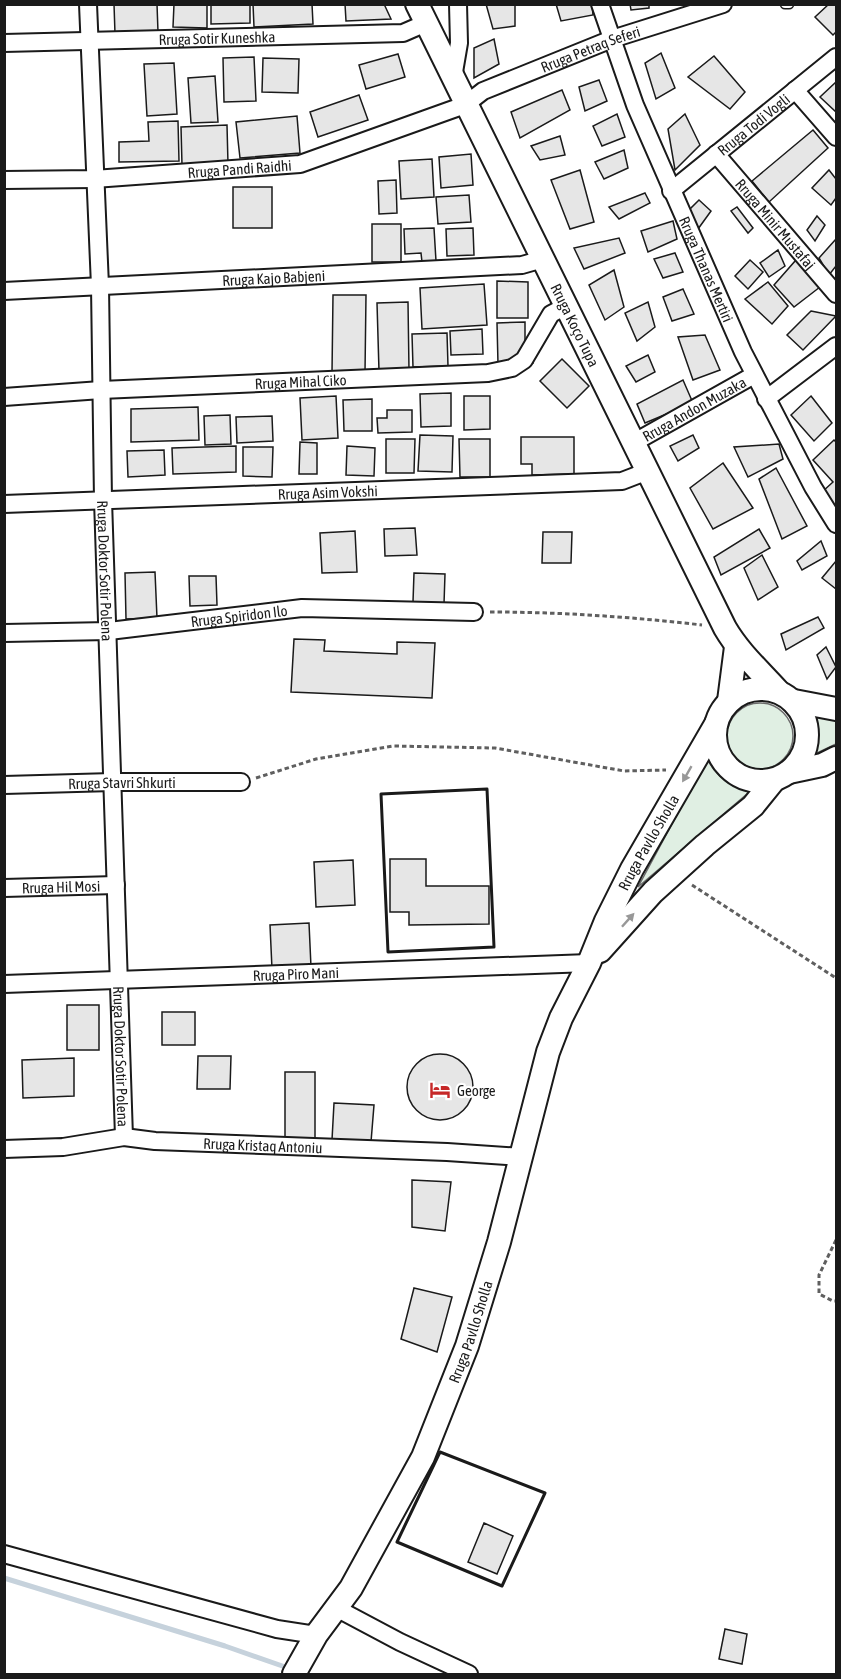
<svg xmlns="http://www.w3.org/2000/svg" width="841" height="1679" font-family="'Asap Condensed',sans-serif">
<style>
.green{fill:#e0efe3;stroke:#6a6a6a;stroke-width:1.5}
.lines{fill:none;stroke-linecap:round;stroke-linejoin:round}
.stream{stroke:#c6d2dc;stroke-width:5}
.building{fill:#e6e6e6;stroke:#1a1a1a;stroke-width:1.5}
.lane-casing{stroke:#1a1a1a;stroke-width:11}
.street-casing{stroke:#1a1a1a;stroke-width:20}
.secondary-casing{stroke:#1a1a1a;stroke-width:26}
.path{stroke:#5f5f5f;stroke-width:3;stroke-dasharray:4.5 3;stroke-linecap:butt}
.lane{stroke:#fff;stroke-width:8}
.street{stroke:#fff;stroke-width:16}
.secondary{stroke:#fff;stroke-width:22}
.wall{stroke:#1a1a1a;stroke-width:3}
.oneway{fill:#989898}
.labels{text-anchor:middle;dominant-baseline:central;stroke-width:4.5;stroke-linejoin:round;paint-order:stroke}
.street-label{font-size:15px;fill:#1a1a1a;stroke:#fff}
.poi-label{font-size:15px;fill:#1a1a1a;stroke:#fff;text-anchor:start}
</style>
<rect width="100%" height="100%" fill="#fff"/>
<g class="green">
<circle cx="760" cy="736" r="33"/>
<path d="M810 714 836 718V744L815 754 816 730Z"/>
<path d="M707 759C719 780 730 786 754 788L638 887Z"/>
</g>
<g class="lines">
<path class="stream" d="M4 1578 225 1646 291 1669"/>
</g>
<g class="building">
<path d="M114 4H157L158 32 115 34Z"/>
<path d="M174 4H207V28L173 27Z"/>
<path d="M211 4H250V23L211 24Z"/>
<path d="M253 4H312L313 24 254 27Z"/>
<path d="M345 4H384L391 19 346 21Z"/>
<path d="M486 4H515V26L493 29Z"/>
<path d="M556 4H592L593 15 561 21Z"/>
<path d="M630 4H649V8L631 10Z"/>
<path d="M829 4H836V32L833 35 815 17Z"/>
<path d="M494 39 499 64 474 78V48Z"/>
<path d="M661 53 675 88 656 99 645 63Z"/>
<path d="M398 54 405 77 366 89 359 65Z"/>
<path d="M714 56 745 92 730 109 688 77Z"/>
<path d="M254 57 256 101 224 102 223 58Z"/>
<path d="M263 58 299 59 298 93 262 92Z"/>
<path d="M174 63 177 114 147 116 144 64Z"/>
<path d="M215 76 218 122 191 123 188 78Z"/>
<path d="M599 80 607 101 585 111 579 87Z"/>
<path d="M836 82V112L820 97Z"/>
<path d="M562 90 570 110 520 138 511 112Z"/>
<path d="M359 95 368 120 318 137 310 112Z"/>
<path d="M617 114 625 137 602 146 593 126Z"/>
<path d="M685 114 700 145 675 170 668 129Z"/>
<path d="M297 116 300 153 240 158 236 122Z"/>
<path d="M178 121 179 161 119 162V142L149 141 148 122Z"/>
<path d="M227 125 228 164 182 165 181 127Z"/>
<path d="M813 130 828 148 769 202 752 181Z"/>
<path d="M560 136 565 155 540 160 531 146Z"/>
<path d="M624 150 628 168 604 179 595 162Z"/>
<path d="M471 154 473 185 441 188 439 157Z"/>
<path d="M432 159 434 197 401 199 399 161Z"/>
<path d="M580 170 594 222 570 229 551 180Z"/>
<path d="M829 170 836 179V198L831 205 812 188Z"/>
<path d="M396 180 397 213 379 214 378 181Z"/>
<rect x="233" y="187" width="39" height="41"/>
<path d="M645 193 650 203 619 219 609 207Z"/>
<path d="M469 195 471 222 438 224 436 197Z"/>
<path d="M699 200 711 211 698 229 688 211Z"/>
<path d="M737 207 753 228 748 233 731 211Z"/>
<path d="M817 216 825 225 815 241 807 230Z"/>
<path d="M673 221 677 239 648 252 641 231Z"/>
<rect x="372" y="224" width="29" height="38"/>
<path d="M434 228 436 261 422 262 421 253 405 254 404 229Z"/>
<path d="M473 228 474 255 447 256 446 229Z"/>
<path d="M619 238 625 253 584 269 574 248Z"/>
<path d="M836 239V266L829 275 819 258Z"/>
<path d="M778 250 785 266 769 277 760 263Z"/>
<path d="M675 253 683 272 663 278 654 259Z"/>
<path d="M750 260 763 272 748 289 735 276Z"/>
<path d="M796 260 820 287 794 307 774 285Z"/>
<path d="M614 270 624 307 605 320 589 285Z"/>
<path d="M497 281 528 282V318H497Z"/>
<path d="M768 282 788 306 772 324 745 299Z"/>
<path d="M484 284 487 325 422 329 420 288Z"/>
<path d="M683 289 694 314 672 321 663 297Z"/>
<path d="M333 295H366L365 373H332Z"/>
<path d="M408 302 409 370 379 371 377 303Z"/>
<path d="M648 302 655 327 637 341 625 313Z"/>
<path d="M811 311 836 316 803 350 787 335Z"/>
<path d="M525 322V341H532L533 363 498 364 497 323Z"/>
<path d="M482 329 483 354 451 355 450 331Z"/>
<path d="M447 333 448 366 413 367 412 334Z"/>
<path d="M705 335 720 370 693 380 678 337Z"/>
<path d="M648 355 655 372 636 382 626 366Z"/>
<path d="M562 359 589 386 567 408 540 381Z"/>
<path d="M683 380 693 403 645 423 637 404Z"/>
<path d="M451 393V426L421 427 420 394Z"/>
<path d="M336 396 338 438 302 440 300 398Z"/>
<path d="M464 396H490V429L464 430Z"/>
<path d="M811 396 832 423 814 441 791 415Z"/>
<path d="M372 399V431H344L343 400Z"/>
<path d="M198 407 199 440 131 442V409Z"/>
<path d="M387 410H412V432L378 433 377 418H387Z"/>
<path d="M230 415 231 444 205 445 204 416Z"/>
<path d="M272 416 273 441 237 443 236 417Z"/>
<path d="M420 435 453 436 452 472 418 471Z"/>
<path d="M693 435 699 448 678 461 670 446Z"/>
<path d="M521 437H574V474L532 475V464H521Z"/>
<path d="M386 439H415L414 473H386Z"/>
<path d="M459 439H490V477H460Z"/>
<path d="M834 440 836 442V508L822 492 833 482 813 460Z"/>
<path d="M300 442 317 443V474H299Z"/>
<path d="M779 444 783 459 748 477 734 447Z"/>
<path d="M236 446V472L173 474 172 448Z"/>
<path d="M347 446 375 448 374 476 346 475Z"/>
<path d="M243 447H273L272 477 243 476Z"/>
<path d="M164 450 165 475 128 477 127 451Z"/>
<path d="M723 463 753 508 713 529 690 488Z"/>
<path d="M776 468 807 526 782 539 759 479Z"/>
<path d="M415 528 417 555 385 556 384 529Z"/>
<path d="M759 529 770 548 721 575 714 557Z"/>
<path d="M355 531 357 572 322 573 320 533Z"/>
<path d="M543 532H572L571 563H542Z"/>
<path d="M821 541 827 556 802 570 797 561Z"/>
<path d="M762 555 778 587 758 600 744 568Z"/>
<path d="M836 561V589L822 578Z"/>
<path d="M155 572 157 618 126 619 125 573Z"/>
<path d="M414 573 445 574 444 604 413 602Z"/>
<path d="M189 576H216L217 605 190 606Z"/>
<path d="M818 617 824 628 786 650 781 634Z"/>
<path d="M294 639 325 640 324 651 397 654V642L435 643 432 698 291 692Z"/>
<path d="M826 647 836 667 827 679 817 655Z"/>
<path d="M390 859H426V886H489V924L409 925V912H390Z"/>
<path d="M353 860 355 905 316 907 314 862Z"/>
<path d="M309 923 311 967 272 969 270 925Z"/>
<rect x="67" y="1005" width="32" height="45"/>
<rect x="162" y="1012" width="33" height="33"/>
<circle cx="440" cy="1087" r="33"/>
<path d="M198 1056H231L230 1089H197Z"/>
<path d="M74 1058V1096L23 1098 22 1060Z"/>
<rect x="285" y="1072" width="30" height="66"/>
<path d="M334 1103 374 1105 371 1142 332 1140Z"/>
<path d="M412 1180 451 1182 445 1231 412 1227Z"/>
<path d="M414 1288 452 1297 437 1352 401 1339Z"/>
<path d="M484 1523 513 1536 497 1574 468 1562Z"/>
<path d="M725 1629 747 1634 742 1664 719 1659Z"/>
</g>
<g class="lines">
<g class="lane-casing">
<path id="lane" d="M785 4H789"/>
</g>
<g class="street-casing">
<g id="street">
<path id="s1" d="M88 4 100 286 103 500 124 1137"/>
<path id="s2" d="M600 4 635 105 743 352 813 487 836 524"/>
<path id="s3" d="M4 43 403 33 426 23"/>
<path d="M453 78 459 43 458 4"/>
<path d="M795 90 836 137"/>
<path id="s4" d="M716 154 836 294"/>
<path id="s5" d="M4 180 94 179 300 164 448 111 465 105 483 91 612 39 723 4"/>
<path id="s6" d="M671 191 836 57"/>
<path id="s7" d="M4 291 522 265 543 259"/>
<path id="s8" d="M4 397 101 390 488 373 512 368 524 360 551 314 566 306"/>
<path d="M766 399 836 346"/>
<path id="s9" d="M633 443 754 375"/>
<path id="s10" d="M4 504 622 481 648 471"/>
<path id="s11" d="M4 633 109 631 302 608 474 612"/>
<path id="s12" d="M4 785 113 782H241"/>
<path id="s13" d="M4 888 116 885"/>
<path id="s14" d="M4 984 589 963"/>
<path id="s15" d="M4 1149 63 1147 124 1137 155 1141 447 1152 521 1157"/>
<path d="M4 1554 277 1629 316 1635"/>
<path d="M336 1608 400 1642 469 1674"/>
</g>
</g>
<g class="secondary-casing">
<g id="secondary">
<path id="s16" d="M417 4 725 628C739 652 759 670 778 691"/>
<circle cx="761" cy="735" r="46"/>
<path d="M729 701 736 647"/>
<path d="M794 701 836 709"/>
<path d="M789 772 822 765 836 758"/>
<path d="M600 951 653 892 705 845 753 806 774 780"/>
<path id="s17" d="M294 1674 316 1635 351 1588 423 1457 467 1346 499 1242 548 1052 561 1018 589 963 606 921 632 869 716 724"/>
</g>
</g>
<g class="path">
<path d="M490 612C562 612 632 617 702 625"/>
<path d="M256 778 316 759 393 746 495 748 624 771 666 770"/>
<path d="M692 885 836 978"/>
<path d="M836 1240 819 1275V1294L833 1301H836"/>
</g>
<use href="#lane" class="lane"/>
<use href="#street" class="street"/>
<use href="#secondary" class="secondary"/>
<g class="wall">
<path d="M487 789 494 947 388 952 381 794Z"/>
<path d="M440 1452 545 1493 502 1586 397 1542Z"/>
</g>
</g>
<defs><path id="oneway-solid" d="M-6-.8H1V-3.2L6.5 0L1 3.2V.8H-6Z" transform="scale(1.5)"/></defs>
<g class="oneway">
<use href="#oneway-solid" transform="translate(687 774) rotate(120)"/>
<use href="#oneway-solid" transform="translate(628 920) rotate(-48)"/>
</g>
<defs>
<g id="hotel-bare" transform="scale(1.62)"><path d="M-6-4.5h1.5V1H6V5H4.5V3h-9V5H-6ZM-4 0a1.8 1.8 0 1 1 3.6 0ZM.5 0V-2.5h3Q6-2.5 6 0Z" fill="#c62828" stroke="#fff" stroke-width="2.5" paint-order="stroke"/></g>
</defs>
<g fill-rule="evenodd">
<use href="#hotel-bare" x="440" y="1090"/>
</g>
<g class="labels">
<g class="street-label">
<text stroke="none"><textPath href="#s3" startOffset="213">Rruga Sotir Kuneshka</textPath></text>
<text stroke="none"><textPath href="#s5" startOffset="610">Rruga Petraq Seferi</textPath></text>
<text stroke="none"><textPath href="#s6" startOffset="106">Rruga Todi Vogli</textPath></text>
<text stroke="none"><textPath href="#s5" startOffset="236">Rruga Pandi Raidhi</textPath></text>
<text stroke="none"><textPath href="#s4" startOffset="92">Rruga Minir Mustafaj</textPath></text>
<text stroke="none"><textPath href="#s2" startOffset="286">Rruga Thanas Mertiri</textPath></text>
<text stroke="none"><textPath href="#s7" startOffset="270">Rruga Kajo Babjeni</textPath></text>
<text stroke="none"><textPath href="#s16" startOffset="358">Rruga Koço Tupa</textPath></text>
<text stroke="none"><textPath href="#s8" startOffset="297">Rruga Mihal Ciko</textPath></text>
<text stroke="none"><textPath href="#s9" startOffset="70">Rruga Andon Muzaka</textPath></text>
<text stroke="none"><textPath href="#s10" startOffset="324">Rruga Asim Vokshi</textPath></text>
<text stroke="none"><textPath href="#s1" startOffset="567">Rruga Doktor Sotir Polena</textPath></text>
<text stroke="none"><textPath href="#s11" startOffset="236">Rruga Spiridon Ilo</textPath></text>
<text stroke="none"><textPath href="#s12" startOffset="118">Rruga Stavri Shkurti</textPath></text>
<text stroke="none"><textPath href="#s17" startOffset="910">Rruga Pavllo Sholla</textPath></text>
<text stroke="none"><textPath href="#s13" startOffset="57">Rruga Hil Mosi</textPath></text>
<text stroke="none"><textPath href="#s14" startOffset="292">Rruga Piro Mani</textPath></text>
<text stroke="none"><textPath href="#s1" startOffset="1053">Rruga Doktor Sotir Polena</textPath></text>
<text stroke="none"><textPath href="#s15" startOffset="260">Rruga Kristaq Antoniu</textPath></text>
<text stroke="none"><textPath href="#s17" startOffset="387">Rruga Pavllo Sholla</textPath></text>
</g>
<g class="poi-label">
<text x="457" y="1090">George</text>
</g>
</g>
<rect width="841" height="1679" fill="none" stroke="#1a1a1a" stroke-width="12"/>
</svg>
